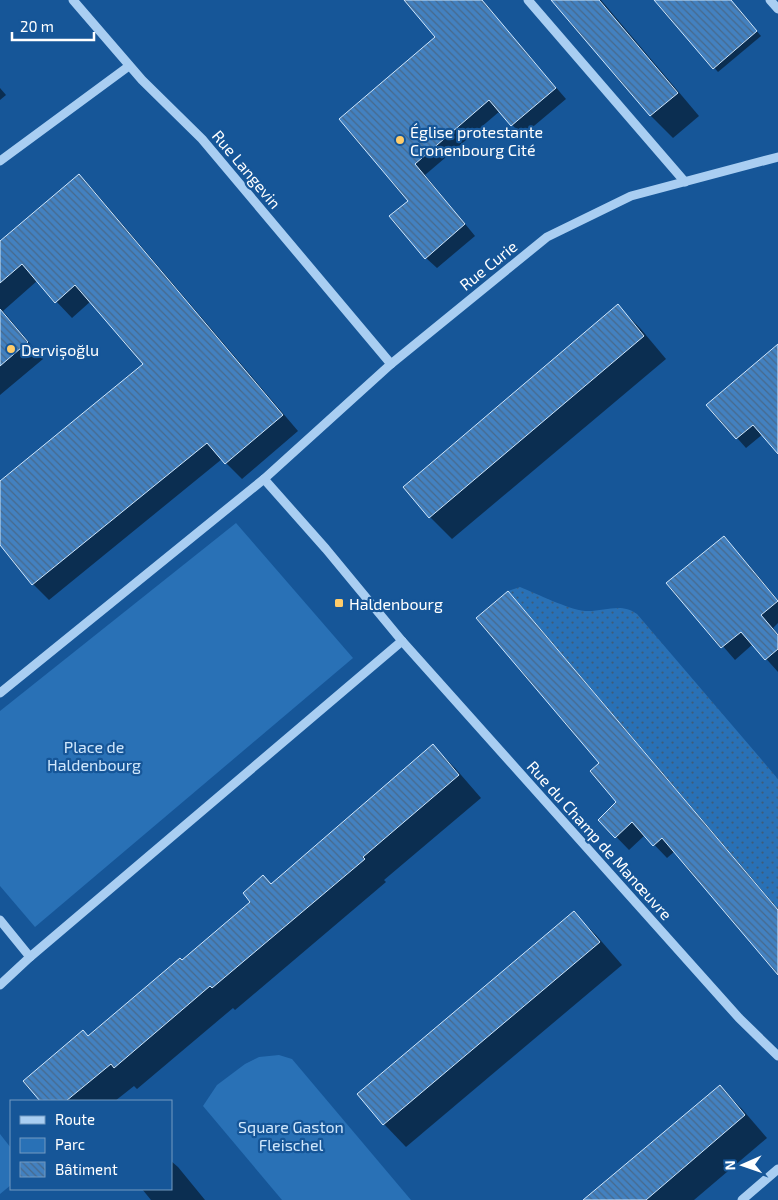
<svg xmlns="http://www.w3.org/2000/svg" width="778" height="1200" font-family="'Exo 2',sans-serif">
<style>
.grass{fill:url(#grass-dots)}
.park{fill:#2971b6}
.shadow{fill:#0007}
.building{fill:url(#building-back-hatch);stroke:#d0e7fc}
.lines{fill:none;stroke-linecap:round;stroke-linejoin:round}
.minor{stroke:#a9cef2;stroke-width:9}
.poi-dot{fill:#ffcc6a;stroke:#165698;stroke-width:2}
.labels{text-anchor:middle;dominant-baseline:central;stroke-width:4.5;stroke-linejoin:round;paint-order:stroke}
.poi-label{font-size:16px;fill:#fff;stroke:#165698;text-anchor:start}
.street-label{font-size:16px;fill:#fff;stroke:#165698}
.park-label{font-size:16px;fill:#d0e7fc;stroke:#165698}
</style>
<defs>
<pattern id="grass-dots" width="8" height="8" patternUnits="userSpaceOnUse" patternTransform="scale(1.25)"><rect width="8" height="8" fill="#2971b6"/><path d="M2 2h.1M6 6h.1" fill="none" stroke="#3c5d7c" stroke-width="1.8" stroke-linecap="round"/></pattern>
<pattern id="building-back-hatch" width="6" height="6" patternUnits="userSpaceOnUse" patternTransform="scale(1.25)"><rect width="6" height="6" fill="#4381c0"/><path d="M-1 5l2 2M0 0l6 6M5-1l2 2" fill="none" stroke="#47698c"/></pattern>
</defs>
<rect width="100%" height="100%" fill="#165698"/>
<path class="grass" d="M520 587C538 594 567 609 585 611 605 612 620 602 637 614L778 779V910L508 591Z"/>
<g class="park">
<path d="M236 523 353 658 35 927 0 886V711Z"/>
<path d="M279 1055 292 1059 411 1200H282L203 1106 217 1085 245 1064 259 1057Z"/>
<path d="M0 1134 11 1148V1185L0 1194Z"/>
</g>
<g class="shadow">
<path d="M405 0H481L566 99 522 136 500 111 425 175 475 236 437 268 426 258 410 201 340 119 437 37Z"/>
<path d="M552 0H601L699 116 673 138 651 116Z"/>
<path d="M656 0H730L761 36 718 72Z"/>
<path d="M0 88 6 95 0 100Z"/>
<path d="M79 176 95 192 298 431 242 479 222 459 49 600 33 584 0 543V482L144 364 91 301 72 318 37 281 3 311 43 359 0 395V242Z"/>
<path d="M618 306 640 328 666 359 452 539 430 517Z"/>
<path d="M778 345V452L763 434 746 448 708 405Z"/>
<path d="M724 538 736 550 778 600V623L773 628 778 635V672L753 644 735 660 668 583Z"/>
<path d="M508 593 521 606 778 909V973L675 851 667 858 645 835 629 850 600 820 618 802 601 763Z"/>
<path d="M433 746 455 768 481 798 384 880 386 882 235 1010 233 1008 137 1089 134 1086 115 1101H42L25 1081 88 1037 182 962Z"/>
<path d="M574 913 596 935 622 965 406 1147 384 1124 359 1094Z"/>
<path d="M720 1087 742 1109 767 1138 694 1200H585Z"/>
<path d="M171 1161 178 1167 205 1200H151L142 1189H171Z"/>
</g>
<g class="building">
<path d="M404 0H482L556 88 511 126 489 100 415 164 465 224 425 259 389 216 408 201 339 119 435 37Z"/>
<path d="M551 0H599L678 93 650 116Z"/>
<path d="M654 0H731L757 31 713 69Z"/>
<path d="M79 174 283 415 225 464 207 443 32 585 0 545V481L143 364 75 285 55 303 22 264 0 283V241Z"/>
<path d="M618 304 644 336 429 518 403 487Z"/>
<path d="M0 309 28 342 0 366Z"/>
<path d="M778 344V454L753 425 736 439 706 405Z"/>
<path d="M724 536 778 601 761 615 778 635V649L765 660 741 632 721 648 666 583Z"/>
<path d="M508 591 778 910V975L662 838 653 846 632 822 615 838 598 820 616 802 590 771 599 763 476 618Z"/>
<path d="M433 744 459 775 363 857 365 859 212 988 210 986 114 1068 111 1064 66 1101H40L23 1081 83 1030 88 1036 180 958 182 960 250 902 243 893 263 875 271 884Z"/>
<path d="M574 911 600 942 383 1125 357 1094Z"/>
<path d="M720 1085 745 1115 646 1200H583Z"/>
</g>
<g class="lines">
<g class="minor">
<path d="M73 0 142 80 202 139 391 364"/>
<path d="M528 0 685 182"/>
<path d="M770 0 778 9"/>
<path d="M0 161 129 66"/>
<path d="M264 479 326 549 402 641 739 1018 778 1056"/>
<path d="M0 693 264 479 391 364 547 237 631 196 778 157"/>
<path d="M0 920 30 957 402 641"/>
<path d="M0 985 30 957"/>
<path d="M742 1200 778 1169"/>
</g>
</g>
<g class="poi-dot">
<circle cx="400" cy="140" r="5"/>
<circle cx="11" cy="349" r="5"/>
<rect x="334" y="598" width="10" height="10" rx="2.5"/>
</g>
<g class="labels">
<g class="poi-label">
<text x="410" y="131">Église protestante<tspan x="410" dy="18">Cronenbourg Cité</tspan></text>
<text x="21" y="349">Dervişoğlu</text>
<text x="349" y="603">Haldenbourg</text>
</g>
<g class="street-label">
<text transform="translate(247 169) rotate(50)">Rue Langevin</text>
<text transform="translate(488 265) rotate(-39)">Rue Curie</text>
<text transform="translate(600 840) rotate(48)">Rue du Champ de Manœuvre</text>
</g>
<g class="park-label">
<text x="94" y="746">Place de<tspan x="94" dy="18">Haldenbourg</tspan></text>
<text x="291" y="1126">Square Gaston<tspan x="291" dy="18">Fleischel</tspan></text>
</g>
</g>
<rect x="10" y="1100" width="162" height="90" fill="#165698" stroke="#739ac1"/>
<rect x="20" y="1116" width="25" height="8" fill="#a9cef2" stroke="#739ac1"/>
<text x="55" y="1125" font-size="15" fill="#ffffff">Route</text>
<rect x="20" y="1138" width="25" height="15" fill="#2971b6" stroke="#739ac1"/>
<text x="55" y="1150" font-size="15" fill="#ffffff">Parc</text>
<rect x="20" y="1162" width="25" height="15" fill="url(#building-back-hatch)" stroke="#739ac1"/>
<text x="55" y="1175" font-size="15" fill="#ffffff">Bâtiment</text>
<g transform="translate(743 1165) rotate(268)" stroke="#165698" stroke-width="4" paint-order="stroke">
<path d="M0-4L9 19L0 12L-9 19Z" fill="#ffffff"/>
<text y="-8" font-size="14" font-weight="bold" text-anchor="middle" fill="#ffffff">N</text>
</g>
<path d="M12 32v8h82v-8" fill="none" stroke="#ffffff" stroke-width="2.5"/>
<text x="20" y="32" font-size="15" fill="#ffffff" stroke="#165698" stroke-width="4" paint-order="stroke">20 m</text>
</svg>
